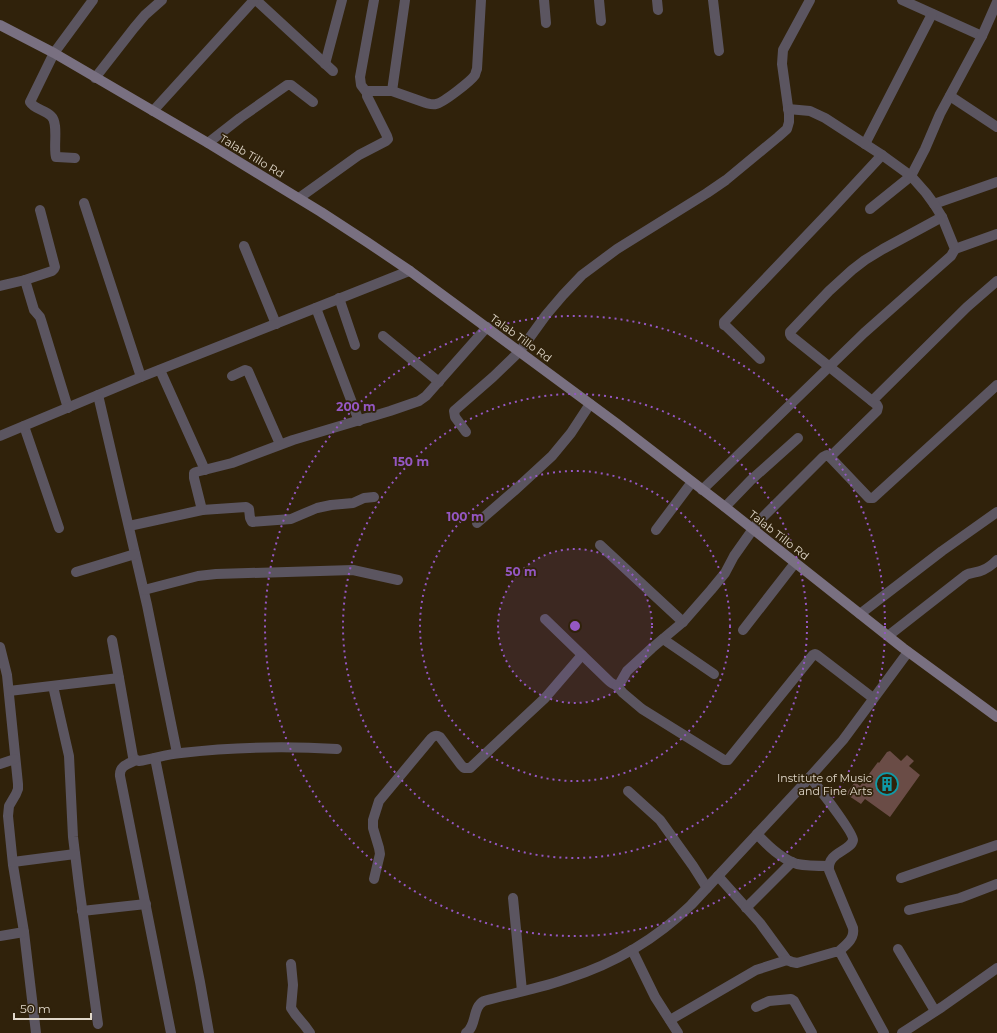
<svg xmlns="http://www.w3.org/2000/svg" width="997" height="1033" font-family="Montserrat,sans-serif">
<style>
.building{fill:#6a4c46}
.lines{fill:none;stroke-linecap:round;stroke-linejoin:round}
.street{stroke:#5b5560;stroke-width:10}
.secondary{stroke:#797081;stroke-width:10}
.ring{fill:none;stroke:#9457c2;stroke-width:2;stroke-dasharray:2 4}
.labels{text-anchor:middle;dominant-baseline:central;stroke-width:3.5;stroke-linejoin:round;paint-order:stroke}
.street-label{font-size:11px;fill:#e1d8ca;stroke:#30220b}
.poi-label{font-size:11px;fill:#e1d8ca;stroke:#30220b;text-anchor:end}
.centre{fill:#9457c2;stroke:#30220b;stroke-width:2}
.ring-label{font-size:12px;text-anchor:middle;font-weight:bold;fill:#9457c2;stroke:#30220b;stroke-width:3.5;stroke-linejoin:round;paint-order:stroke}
</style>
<rect width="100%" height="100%" fill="#30220b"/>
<path class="building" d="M890 751 901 761 907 755 914 761 909 766 920 775 890 817 865 799 861 804 846 794 855 782 860 786 878 762 879 763 887 752Z"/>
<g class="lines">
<g class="street">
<path d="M256 0 333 71"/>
<path d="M544 0 546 23"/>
<path d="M599 0 601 21"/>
<path d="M657 0 658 10"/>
<path d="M713 0 719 51"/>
<path d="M902 0 982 36"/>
<path d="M325 64 342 0"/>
<path d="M95 78 134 28 145 15 162 0"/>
<path d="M392 91 405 0"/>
<path d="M367 93 361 85 360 77 374 0"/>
<path d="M950 96 997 127"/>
<path d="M153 111 254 0"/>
<path d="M208 143 240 118 287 85H291L313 102"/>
<path d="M865 144 932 14"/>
<path d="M75 158 57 157H56C53 147 59 123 51 116 45 110 34 109 30 102L54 53 93 0"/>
<path d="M299 198 359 155 386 141 388 139 387 136 367 96V93L368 91H392L426 103C430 104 433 105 436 104 443 103 471 81 475 75 476 72 476 71 477 69L481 0"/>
<path d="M84 203 141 377"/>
<path d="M934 204 997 182"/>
<path d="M870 209 911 176 925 149 940 114 982 36 997 2"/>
<path d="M40 210 55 267 54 269 52 271 25 280 34 310 40 317 41 320 68 408"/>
<path d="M244 246 276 324"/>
<path d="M955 249 997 234"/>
<path d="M0 286 25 280"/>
<path d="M339 298 355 345"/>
<path d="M316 308 359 421"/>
<path d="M383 336 439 382"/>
<path d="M760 359 726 326 724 325V322L831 210 882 155"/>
<path d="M160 370 205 470"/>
<path d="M232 376 245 370 248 371 280 444"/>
<path d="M98 395 147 605 177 753"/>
<path d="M872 401 967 307 997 281"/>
<path d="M24 426 59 528"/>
<path d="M466 432 455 417 454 411 493 377 520 351 546 315 563 295 582 275 617 249 707 193 726 180 778 137 787 129 789 122V114L782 64 783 50 810 0"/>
<path d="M0 436 141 377 404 273 410 271"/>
<path d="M830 457 877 411 878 407 877 405 791 336 790 334V332L829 291 852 270 865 260 883 249 942 217"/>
<path d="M702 490 829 367 864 333 951 256 955 249 942 217 934 204 926 193 911 176 882 155 825 118 810 111 788 109"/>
<path d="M725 507 751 480 798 438"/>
<path d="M202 510 246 507 249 509 250 518 252 522 291 519 317 508 331 505 353 503 364 498 374 497"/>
<path d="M477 523 514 491 552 456 571 433 590 404"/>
<path d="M129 526 202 510 194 478V473L196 472 232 463 293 440 390 411 419 401 426 396 487 327"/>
<path d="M656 530 692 482"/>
<path d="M600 545 683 622"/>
<path d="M76 572 135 554"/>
<path d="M144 590 198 576 216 574 353 570 398 580"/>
<path d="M860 614 942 551 997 512"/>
<path d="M545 619 608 680C611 683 615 686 619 685L627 671 652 648 683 622 711 590 725 573 734 556 758 522 823 457 827 455 829 456 869 498H873L997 385"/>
<path d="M743 630 795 563"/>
<path d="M888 636 966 575C971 572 977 573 983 570 988 568 993 564 997 560"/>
<path d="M663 639 714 674"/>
<path d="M112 640 119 678"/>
<path d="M0 647 7 675 18 784V789L16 794 9 806 8 816 13 865 24 932 36 1033"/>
<path d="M53 686 69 756 73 837 79 886 98 1024"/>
<path d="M617 686 623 693 642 709 724 760H728L813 655 815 654 817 655 873 698"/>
<path d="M9 691 119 678 133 757 136 760 139 761C153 759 167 754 181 753 233 747 285 746 337 749"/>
<path d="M155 758 200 982 209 1033"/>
<path d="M136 760C128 764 119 766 120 776L171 1033"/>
<path d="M0 764 15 759"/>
<path d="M810 777C817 786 854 833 853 840 851 851 827 852 829 870L853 928C855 939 846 945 838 952"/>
<path d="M628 791 660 820 693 866 707 888"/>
<path d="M757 834C768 846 781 859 797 864 807 866 818 866 829 866"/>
<path d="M13 862 75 854"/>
<path d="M718 876 760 923 787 960 792 962 797 963 835 952H840L884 1033"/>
<path d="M901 878 997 845"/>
<path d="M374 879 380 854 379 848 373 828V820L379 801 429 741C432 737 435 734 440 737L461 765 464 768H470L545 698 582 655"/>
<path d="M513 898 522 991"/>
<path d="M746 908 792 862"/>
<path d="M909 910 960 898 997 884"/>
<path d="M82 911 146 904"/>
<path d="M0 936 24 932"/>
<path d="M898 949 935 1011"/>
<path d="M632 950 655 997 678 1033"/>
<path d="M291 964 293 985 291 1008 295 1014 305 1026 310 1033"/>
<path d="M756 1007 769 1001 791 999 794 1001 812 1033"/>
<path d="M670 1020 756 970 787 960"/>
<path d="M466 1033C477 1026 472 1007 484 1001 512 993 542 988 569 978 616 963 656 939 691 905L801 787 843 740 908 652"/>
<path d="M902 1033 942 1007 997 968"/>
</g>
<path class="secondary" d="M0 25 54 53 208 143 321 212 367 242 410 271 616 423 725 507 903 648 997 717"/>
</g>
<circle cx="575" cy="626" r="77" fill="#9457c2" fill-opacity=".12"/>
<g class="ring">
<circle cx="575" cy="626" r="77"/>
<circle cx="575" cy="626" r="155"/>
<circle cx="575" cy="626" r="232"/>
<circle cx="575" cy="626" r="310"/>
</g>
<defs>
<g id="building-ring" transform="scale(1.15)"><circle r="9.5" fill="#30220b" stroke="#0f9aa8" stroke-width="1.5"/><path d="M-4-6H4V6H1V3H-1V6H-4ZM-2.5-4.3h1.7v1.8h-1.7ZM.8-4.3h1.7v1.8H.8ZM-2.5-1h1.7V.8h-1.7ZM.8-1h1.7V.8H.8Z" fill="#0f9aa8"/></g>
</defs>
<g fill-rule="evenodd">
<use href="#building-ring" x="887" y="784"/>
</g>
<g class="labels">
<g class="street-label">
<text transform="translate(252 156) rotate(31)">Talab Tillo Rd</text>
<text transform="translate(521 338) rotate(36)">Talab Tillo Rd</text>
<text transform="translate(779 535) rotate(38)">Talab Tillo Rd</text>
</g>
<g class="poi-label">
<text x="872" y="778">Institute of Music<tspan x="872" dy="13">and Fine Arts</tspan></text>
</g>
</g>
<circle cx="575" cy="626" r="6" class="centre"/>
<g class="ring-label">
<text x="356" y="411">200 m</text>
<text x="411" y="466">150 m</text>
<text x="465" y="521">100 m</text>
<text x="521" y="576">50 m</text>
</g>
<path d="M14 1013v6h77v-6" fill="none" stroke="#e1d8ca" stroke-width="2"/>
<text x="20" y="1013" font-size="12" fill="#e1d8ca" stroke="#30220b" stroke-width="3" paint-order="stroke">50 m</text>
</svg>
